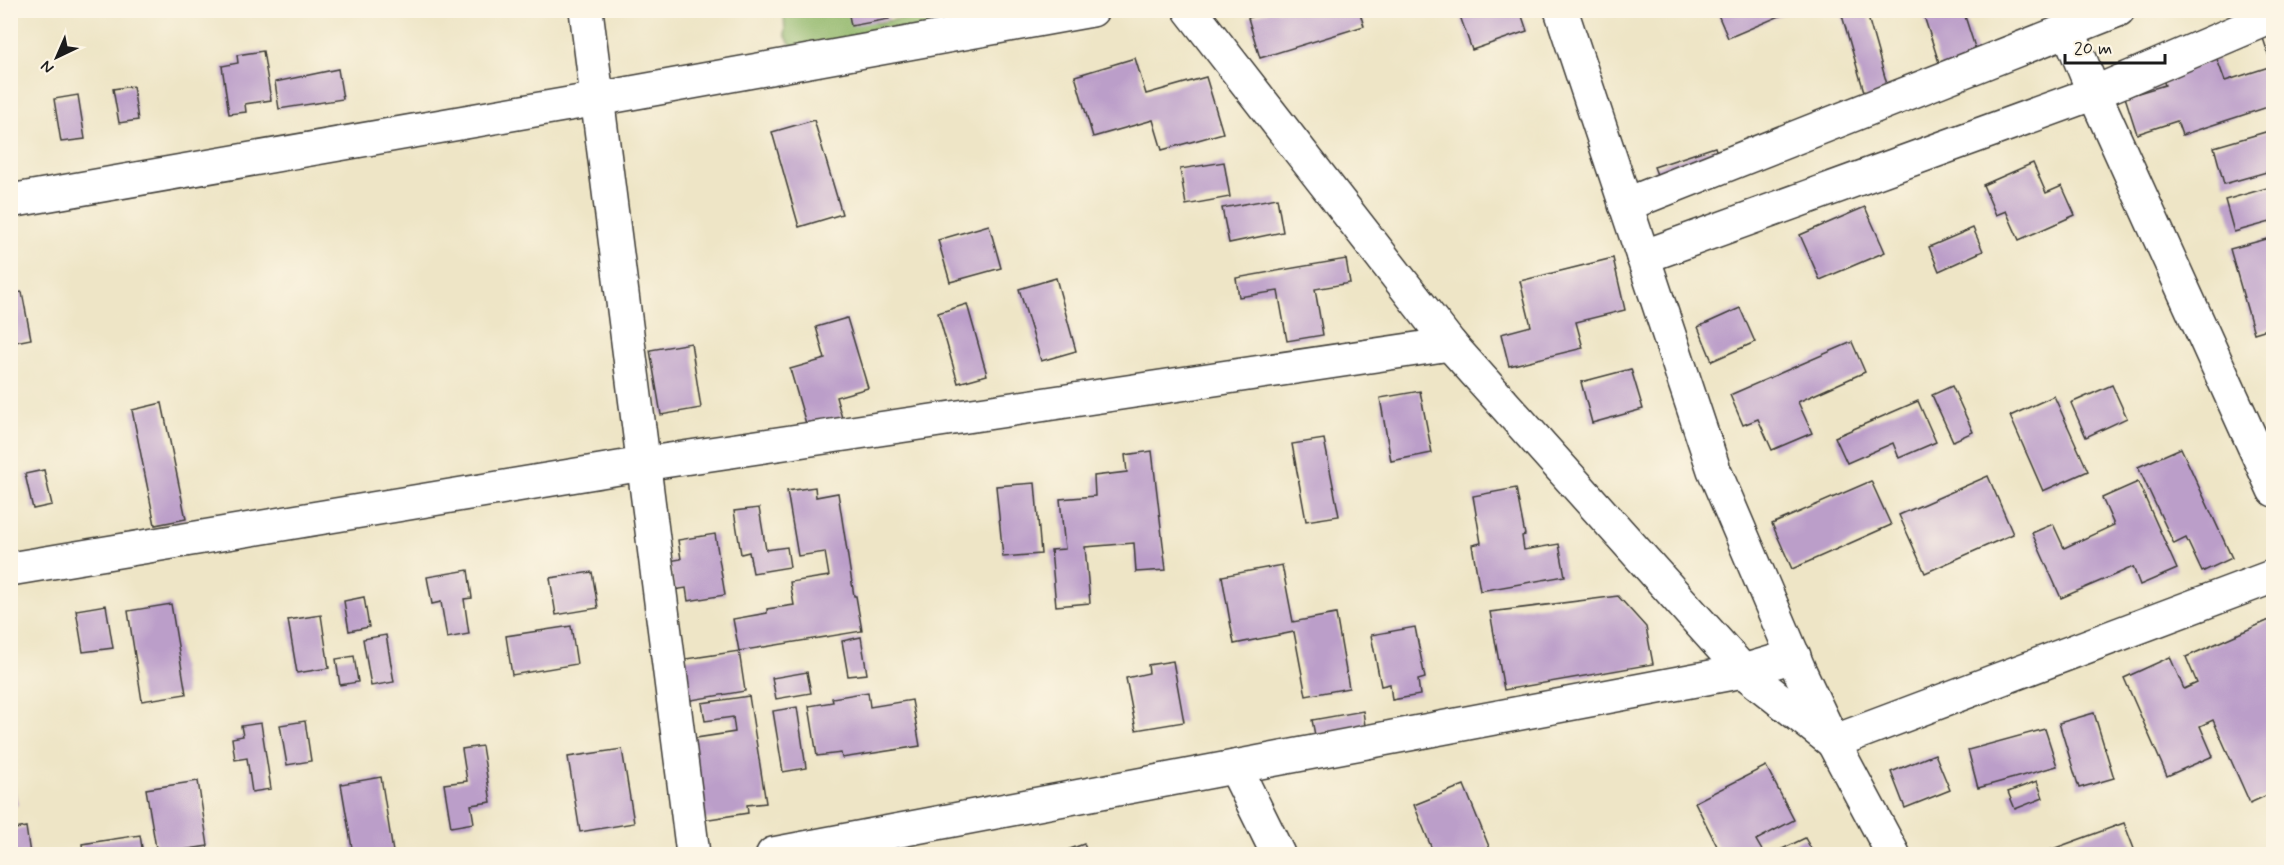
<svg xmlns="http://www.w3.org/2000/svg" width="2284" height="865" font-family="Mynerve,sans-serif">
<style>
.forest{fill:#92b86c;stroke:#576a44;stroke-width:1.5}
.building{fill:#bb9ec9}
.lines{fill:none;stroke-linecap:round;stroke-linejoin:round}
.street-casing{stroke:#3c3a36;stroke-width:36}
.street{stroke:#fff;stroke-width:33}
</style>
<rect width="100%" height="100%" fill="#fcf5e5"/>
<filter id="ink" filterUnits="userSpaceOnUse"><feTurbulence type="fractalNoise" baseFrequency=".0167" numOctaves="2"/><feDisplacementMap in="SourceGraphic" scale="12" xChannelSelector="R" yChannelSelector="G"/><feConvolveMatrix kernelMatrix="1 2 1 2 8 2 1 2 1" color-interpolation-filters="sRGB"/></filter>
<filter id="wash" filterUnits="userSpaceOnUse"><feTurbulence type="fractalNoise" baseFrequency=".008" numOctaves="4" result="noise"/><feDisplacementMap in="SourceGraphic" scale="24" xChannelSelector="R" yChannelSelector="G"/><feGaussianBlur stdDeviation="1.35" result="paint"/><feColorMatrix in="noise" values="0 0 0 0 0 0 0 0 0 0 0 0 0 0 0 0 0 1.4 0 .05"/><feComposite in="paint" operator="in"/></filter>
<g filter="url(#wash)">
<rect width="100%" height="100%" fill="#eee5c6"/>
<path class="forest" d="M784 11H856L858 14 877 23 940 11 945 31 796 54 785 35Z"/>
<g id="blocks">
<g class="building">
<path d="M848 10H888L889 19 851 26Z"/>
<path d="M1273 10H1359L1364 26 1260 58 1248 18Z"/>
<path d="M1475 10H1520L1527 31 1472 50 1460 16Z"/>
<path d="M1716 10H1786L1787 13 1728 38Z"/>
<path d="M1847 10H1866L1890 95 1867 102 1841 12Z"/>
<path d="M1922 10H1963L1980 63 1943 75Z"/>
<path d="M2274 34V105L2182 135 2177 121 2137 134 2125 97 2165 85 2162 77 2217 59 2225 81 2272 66 2263 38Z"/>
<path d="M263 51 271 100 245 104 246 112 229 114 222 66 238 63 237 55Z"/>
<path d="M1135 58 1146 94 1206 77 1223 133 1162 150 1153 120 1093 137 1075 76Z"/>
<path d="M338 69 343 99 279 109 275 82Z"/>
<path d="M133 86 138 120 119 123 113 89Z"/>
<path d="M78 95 85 139 61 142 54 99Z"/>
<path d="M814 120 842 214 799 227 772 132Z"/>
<path d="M2269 131 2274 147V170L2224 184 2214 147Z"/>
<path d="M1715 147 1721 165 1661 185 1654 167Z"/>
<path d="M1224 162 1230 197 1186 205 1180 169Z"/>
<path d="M2033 163 2046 193 2062 186 2075 215 2019 240 2006 211 1996 215 1983 185Z"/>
<path d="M2274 186V221L2234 232 2225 200Z"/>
<path d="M1277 198 1283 232 1229 243 1222 208Z"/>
<path d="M1865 207 1885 252 1820 280 1800 235Z"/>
<path d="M989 225 1001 268 950 282 938 240Z"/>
<path d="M1973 228 1983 251 1939 271 1929 247Z"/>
<path d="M2274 237V327L2254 333 2230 249Z"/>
<path d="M1613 258 1625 310 1576 322 1583 348 1509 366 1501 334 1531 326 1520 281Z"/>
<path d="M1346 259 1350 283 1315 289 1323 335 1287 341 1278 291 1239 297 1236 278Z"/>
<path d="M1056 278 1076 351 1041 361 1019 289Z"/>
<path d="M22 292 31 339 10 343V294Z"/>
<path d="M967 304 987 375 958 383 938 313Z"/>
<path d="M1740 308 1755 342 1712 361 1698 327Z"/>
<path d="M847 318 868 388 836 397 842 418 807 427 790 369 825 359 816 327Z"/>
<path d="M1852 342 1865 372 1798 402 1812 433 1772 450 1758 419 1743 425 1730 395Z"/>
<path d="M691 343 701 408 661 415 650 350Z"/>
<path d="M1631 369 1643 409 1592 423 1581 382Z"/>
<path d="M2112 385 2127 418 2086 437 2071 403Z"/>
<path d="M1952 386 1973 432 1953 441 1932 395Z"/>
<path d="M1420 391 1432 453 1391 461 1380 398Z"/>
<path d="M2054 396 2088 471 2043 491 2010 416Z"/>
<path d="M1918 401 1936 442 1899 458 1893 443 1847 463 1835 437Z"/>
<path d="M162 403 186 519 155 525 132 410Z"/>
<path d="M1324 439 1339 516 1306 521 1292 444Z"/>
<path d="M2181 448 2232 558 2202 572 2186 538 2174 544 2138 467Z"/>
<path d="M1152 451 1166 570 1136 572 1134 543 1085 547 1090 603 1056 606 1051 550 1065 549 1060 499 1095 496 1094 476 1127 472 1125 455Z"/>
<path d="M44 470 52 505 33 509 25 474Z"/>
<path d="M1988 476 2013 534 1925 573 1899 515Z"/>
<path d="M1871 481 1891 525 1792 569 1772 524Z"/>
<path d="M2138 482 2177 569 2140 585 2133 567 2061 598 2032 533 2053 524 2064 548 2114 525 2102 498Z"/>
<path d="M1035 483 1041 554 1003 557 996 486Z"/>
<path d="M815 487 816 497 838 493 854 596H856L862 631 739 651 733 619 767 613V609L794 605 790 582 829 576 825 552 798 556 787 491Z"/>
<path d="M1516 488 1525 535 1522 536 1524 550 1559 544 1565 576 1480 591 1472 545 1481 543 1473 496Z"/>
<path d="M759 508 766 550 787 547 790 567 753 573 749 552 741 554 734 511Z"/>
<path d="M715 534 725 595 688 601 686 588 674 590 669 561 681 559 678 540Z"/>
<path d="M1282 565 1293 622 1336 614 1349 688 1306 696 1294 632 1234 644 1222 576Z"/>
<path d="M468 570 472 598 464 599 469 634 447 638 441 602 432 604 427 577Z"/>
<path d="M592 572 598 608 556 615 550 578Z"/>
<path d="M1618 596 1646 627 1653 664 1504 690 1490 612Z"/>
<path d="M364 597 369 627 349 631 344 601Z"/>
<path d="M171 604 186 694 142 701 128 611Z"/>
<path d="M106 605 113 648 83 652 76 610Z"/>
<path d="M321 615 329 668 297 673 288 620Z"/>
<path d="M2274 618V792L2250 803 2213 720 2200 726 2213 756 2167 776 2124 678 2170 657 2184 689 2197 683 2186 657Z"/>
<path d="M571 626 577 664 512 675 506 636Z"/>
<path d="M1415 627 1425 678 1418 680 1420 695 1392 700 1390 684 1381 686 1371 635Z"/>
<path d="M386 635 394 682 371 686 363 639Z"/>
<path d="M861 637 867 674 848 676 842 641Z"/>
<path d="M739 651 745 691 686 701 680 660Z"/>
<path d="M354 656 358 682 340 685 336 659Z"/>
<path d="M1173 661 1184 722 1136 730 1126 678 1149 673 1148 665Z"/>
<path d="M807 672 811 693 776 699 772 678Z"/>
<path d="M868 692 870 707 912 700 920 746 842 758 841 753 817 756 809 706 833 702 832 698Z"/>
<path d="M749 696 766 803 747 805 748 813 703 820 690 739 735 732 733 717 705 721 702 703Z"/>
<path d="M797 707 806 768 783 772 773 711Z"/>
<path d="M1363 711 1365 726 1315 735 1312 720Z"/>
<path d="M2094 713 2114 778 2079 788 2059 723Z"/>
<path d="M305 721 311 761 287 765 280 725Z"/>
<path d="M261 723 271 789 252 792 247 758 235 760 232 738 243 736 241 726Z"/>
<path d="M2045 729 2057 766 1978 788 1968 750Z"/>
<path d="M482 746 491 802 471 805 474 823 451 827 444 784 467 781 462 749Z"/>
<path d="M622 749 634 823 580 832 568 757Z"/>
<path d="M1935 754 1950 790 1905 808 1891 772Z"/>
<path d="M1766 766 1794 820 1756 840 1764 854H1737L1735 850 1727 854H1721L1695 802Z"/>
<path d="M10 770 18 805 10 807Z"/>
<path d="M381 777 393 852 353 854 341 784Z"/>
<path d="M198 781 208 846 157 854 146 789Z"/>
<path d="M2037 781 2043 798 2015 809 2008 792Z"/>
<path d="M1464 785 1492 854H1434L1414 805Z"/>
<path d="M2124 823 2136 854H2039Z"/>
<path d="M26 827 30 854H10V830Z"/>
<path d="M140 835 143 854H83L82 844Z"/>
<path d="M1805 838 1814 854H1772Z"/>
<path d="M1084 844 1088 854H1056Z"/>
</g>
</g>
</g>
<g filter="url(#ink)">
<use href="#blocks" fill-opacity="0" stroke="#3c3a36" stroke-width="1.5"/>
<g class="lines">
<g class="street-casing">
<g id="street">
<path d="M586 10 693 854"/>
<path d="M1190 10 1450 344 1743 671 1833 742"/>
<path d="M1561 10 1714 470 1800 672 1833 742 1893 854"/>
<path d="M2068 30 2094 93 2274 490"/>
<path d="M10 201 598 99 1092 10"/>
<path d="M1625 205 2118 10"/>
<path d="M1643 257 2094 93 2274 16"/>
<path d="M10 569 643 464 1450 344"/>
<path d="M1833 742 2274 576"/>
<path d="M1235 767 1278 854"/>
<path d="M773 854 1743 671 1794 656"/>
</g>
</g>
<use href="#street" class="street"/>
</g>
</g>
<rect width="2284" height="865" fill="none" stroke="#fcf5e5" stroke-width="36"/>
<g transform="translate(57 57) rotate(224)" stroke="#fcf5e5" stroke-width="4.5" paint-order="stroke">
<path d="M0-4.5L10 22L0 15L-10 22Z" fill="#1c1c1c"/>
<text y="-9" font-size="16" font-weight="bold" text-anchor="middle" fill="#1c1c1c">N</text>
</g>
<path d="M2065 54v9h100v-9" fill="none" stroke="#1c1c1c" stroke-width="3"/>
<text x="2074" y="54" font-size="18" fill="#1c1c1c" stroke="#fcf5e5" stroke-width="4.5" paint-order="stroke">20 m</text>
</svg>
